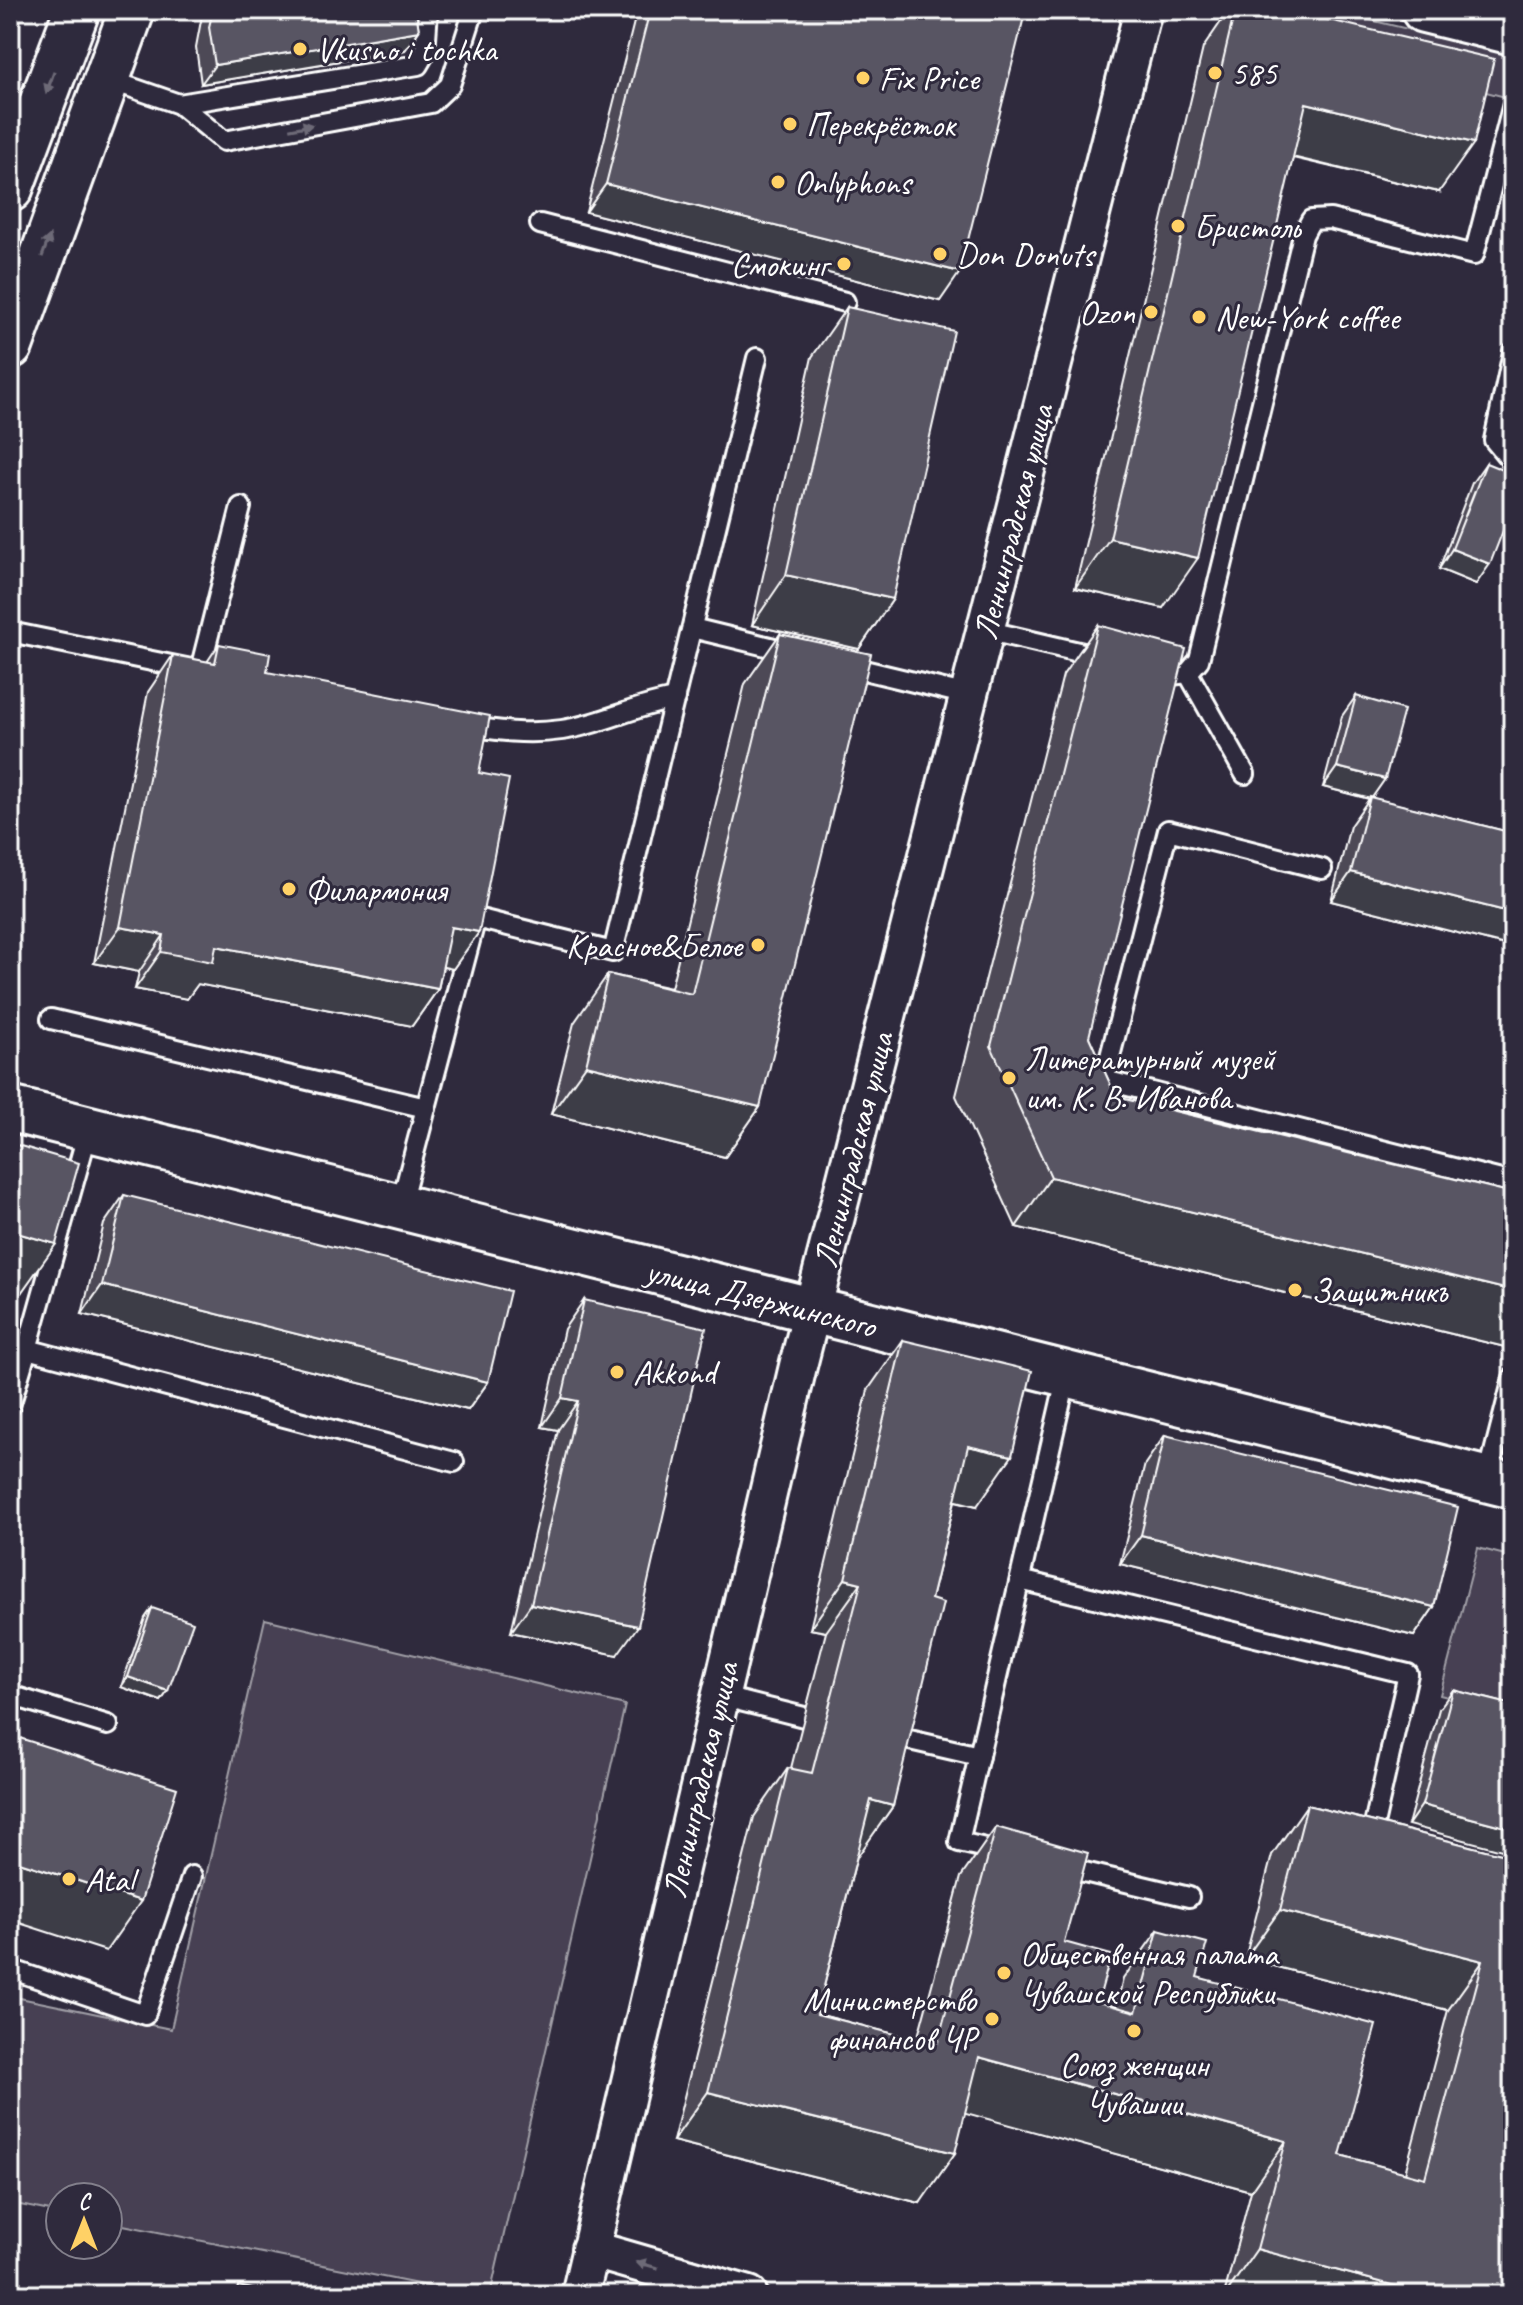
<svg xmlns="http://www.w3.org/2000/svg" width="1523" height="2305" font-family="Caveat,sans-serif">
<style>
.green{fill:#464152;stroke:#a2a0a8;stroke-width:2}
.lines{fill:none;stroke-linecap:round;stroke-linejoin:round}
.service-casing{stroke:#fff;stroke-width:24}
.minor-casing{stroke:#fff;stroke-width:42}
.tertiary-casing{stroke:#fff;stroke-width:50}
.secondary-casing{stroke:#fff;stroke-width:50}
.primary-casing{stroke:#fff;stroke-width:50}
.service{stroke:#2f2a3d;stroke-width:18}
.minor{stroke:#2f2a3d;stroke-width:36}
.tertiary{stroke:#2f2a3d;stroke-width:44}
.secondary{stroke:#2f2a3d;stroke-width:44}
.primary{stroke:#2f2a3d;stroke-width:44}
.wall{fill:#4d4956;stroke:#fff;stroke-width:2}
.shaded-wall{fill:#3e3c46;stroke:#fff;stroke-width:2}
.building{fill:#595564;stroke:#fff;stroke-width:2}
.oneway{fill:#6d6a77}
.poi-dot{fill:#ffd166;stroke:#2f2a3d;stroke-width:3}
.labels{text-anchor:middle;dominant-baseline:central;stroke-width:6;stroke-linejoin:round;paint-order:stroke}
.poi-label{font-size:34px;fill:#fff;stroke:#2f2a3d;text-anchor:start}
.street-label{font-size:34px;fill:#fff;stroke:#2f2a3d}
</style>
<rect width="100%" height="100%" fill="#2f2a3d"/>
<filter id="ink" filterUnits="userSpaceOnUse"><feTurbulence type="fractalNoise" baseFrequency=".0125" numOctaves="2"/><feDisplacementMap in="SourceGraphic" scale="16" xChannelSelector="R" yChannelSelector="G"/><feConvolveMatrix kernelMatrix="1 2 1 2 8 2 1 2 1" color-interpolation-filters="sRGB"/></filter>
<g filter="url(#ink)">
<g class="green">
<path d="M1242 10H1328L1513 54V99L1270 36Z"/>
<path d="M1478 1548 1513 1557V1714L1440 1695Z"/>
<path d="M265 1619 625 1705 490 2295H473L108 2222V2197H60V2213L10 2203V1996L171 2029Z"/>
</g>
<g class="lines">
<g class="service-casing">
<g id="service">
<path d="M107 79 179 104 224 141 431 103 450 85 474 10"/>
<path d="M179 104 418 65 425 53 428 10"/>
<path d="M540 224 845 302"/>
<path d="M1513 352 1494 440 1513 463"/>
<path d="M692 628 795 653"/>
<path d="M985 630 1100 657"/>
<path d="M10 632 191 669"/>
<path d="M843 665 968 695"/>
<path d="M200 670 241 507"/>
<path d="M1156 671 1171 675 1188 673 1199 660 1303 235 1311 220 1330 219 1474 255 1513 104"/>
<path d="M1188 673 1245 774"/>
<path d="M463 725C496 731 528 735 562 730 600 725 636 705 675 699"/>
<path d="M1322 869 1168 830 1104 1080 1513 1183"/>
<path d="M51 1019 426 1108"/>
<path d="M400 1207 476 918 613 952 757 358"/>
<path d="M27 1349 89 1128"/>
<path d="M10 1406 27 1349 454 1462"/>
<path d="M1487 1480 1513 1378"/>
<path d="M1020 1580 1408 1674 1373 1829"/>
<path d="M10 1695 108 1725"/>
<path d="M720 1696 804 1717"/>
<path d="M888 1735 979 1756"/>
<path d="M1003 1852 959 1842 1067 1375"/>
<path d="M1059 1866 1189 1897"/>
<path d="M10 1969 145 2015 192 1876"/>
</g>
</g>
<g class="minor-casing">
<g id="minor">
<path d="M590 2249 749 2295"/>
<path d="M580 2295 798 1366 1143 10"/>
</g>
</g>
<g class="tertiary-casing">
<path id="tertiary" d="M10 1109 1513 1486"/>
</g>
<g class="secondary-casing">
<g id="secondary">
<path d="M10 189 77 10"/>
<path d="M10 346 132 10"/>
</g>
</g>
<g class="primary-casing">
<path id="primary" d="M1424 10 1513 32"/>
</g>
<use href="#service" class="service"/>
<use href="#minor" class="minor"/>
<use href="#tertiary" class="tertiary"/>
<use href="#secondary" class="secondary"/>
<use href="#primary" class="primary"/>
</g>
<g class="wall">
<path d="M203 10H416L419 31 405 50 201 84 196 47Z"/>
<path d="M637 10H1014L940 301 586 212Z"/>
<path d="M1229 10H1287L1439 192 1293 158 1163 608 1075 588 1203 48Z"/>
<path d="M847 307 893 599 859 649 752 625 812 357Z"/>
<path d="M1486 463 1476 584 1439 569 1472 483Z"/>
<path d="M1098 625 1089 1037 1116 1097 1513 1193V1349L1016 1227 956 1096 1063 675Z"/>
<path d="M780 634 760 1107 725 1157 551 1114 574 1023 608 974 671 988 745 684Z"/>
<path d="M219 644 267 672 479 773V932L453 969 443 967 438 989 412 1026 198 984 187 999 135 989 139 972 94 963 148 692 173 655 207 662Z"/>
<path d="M1356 696 1372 798 1513 833V947L1331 901 1350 826 1369 799 1323 787 1342 716Z"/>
<path d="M124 1195 488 1382 468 1410 82 1314 104 1224Z"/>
<path d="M584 1300 617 1655 511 1632 558 1430 542 1427 564 1329Z"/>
<path d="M903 1340 977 1506 955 1501 931 1599 893 1806 857 1856 817 2014 917 2040 961 1877 996 1827 1098 2002 1116 2007 1123 1979 1158 1930 1340 2155 1405 2173 1448 2010 1245 1959 1272 1855 1307 1805 1513 1857 1503 2295H1224L1251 2191 965 2112 920 2203 673 2141 754 1817 788 1768H791L826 1632 810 1629 868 1390Z"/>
<path d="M1165 1435 1434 1607 1414 1636 1120 1564 1145 1464Z"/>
<path d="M152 1608 168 1691 161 1701 121 1687 145 1618Z"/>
<path d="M1453 1690 1513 1705 1408 1825 1439 1709Z"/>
</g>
<g class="shaded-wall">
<path d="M419 31 405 50 201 84 215 65Z"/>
<path d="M1306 103 1474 143 1439 192 1271 152Z"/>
<path d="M606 184 960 272 940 301 586 212Z"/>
<path d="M1110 538 1198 558 1163 608 1075 588Z"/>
<path d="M1452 549 1490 564 1476 584 1439 569Z"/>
<path d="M786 575 893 599 859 649 752 625Z"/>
<path d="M1337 767 1385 779 1371 799 1323 787Z"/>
<path d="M1351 872 1513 913V947L1331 901Z"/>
<path d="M120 927 164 935 139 972 94 963Z"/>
<path d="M451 927 479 932 453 969 425 963Z"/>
<path d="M216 946 438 989 412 1026 198 984 187 999 135 989 161 952Z"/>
<path d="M586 1065 760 1107 725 1157 551 1114Z"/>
<path d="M1051 1177 1513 1291V1349L1016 1227Z"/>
<path d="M10 1231 56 1244 21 1293 10 1290Z"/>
<path d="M102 1285 488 1382 468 1410 82 1314Z"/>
<path d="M562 1398 578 1401 558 1430 542 1427Z"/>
<path d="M968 1446 1012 1456 977 1506 933 1495Z"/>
<path d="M1141 1535 1434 1607 1414 1636 1120 1564Z"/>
<path d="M845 1579 861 1583 826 1632 810 1629Z"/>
<path d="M531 1604 638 1626 617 1655 511 1632Z"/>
<path d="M128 1677 168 1691 161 1701 121 1687Z"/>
<path d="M871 1800 893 1806 858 1856 836 1850Z"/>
<path d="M1422 1805 1513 1829V1853L1408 1825Z"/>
<path d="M10 1859 141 1901 106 1951 10 1920Z"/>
<path d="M1280 1910 1483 1961 1448 2010 1245 1959Z"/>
<path d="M979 2057 1286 2141 1251 2191 944 2107Z"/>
<path d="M708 2092 955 2153 920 2203 673 2141Z"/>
<path d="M1257 2249 1429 2295H1225Z"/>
</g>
<g class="building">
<path d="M213 10H416L419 31 215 65 209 27Z"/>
<path d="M650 10H1014L1025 13 960 272 606 184Z"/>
<path d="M1235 10H1287L1494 59 1474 143 1306 103 1198 558 1110 538Z"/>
<path d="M847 307 954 331 893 599 786 575Z"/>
<path d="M1486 463 1513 474V505L1490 564 1452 549Z"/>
<path d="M1098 625 1186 649 1089 1037 1116 1097 1513 1193V1291L1051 1177 991 1046Z"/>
<path d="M780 634 871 654 760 1107 586 1065 608 974 692 994Z"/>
<path d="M219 644 270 654 267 672 490 716 479 773 509 779 479 932 451 927 438 989 216 946 213 962 161 952 164 935 120 927 173 655 215 663Z"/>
<path d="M1356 696 1404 710 1385 779 1337 767Z"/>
<path d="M1370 797 1513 833V913L1351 872Z"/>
<path d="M10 1143 79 1163 56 1244 10 1231Z"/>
<path d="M124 1195 510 1291 488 1382 102 1285Z"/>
<path d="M584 1300 706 1328 638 1626 531 1604 578 1401 562 1398Z"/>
<path d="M903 1340 1032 1371 1012 1456 968 1446 931 1599 943 1603 893 1806 871 1800 817 2014 937 2045 996 1827 1088 1853 1064 1942 1111 1955 1098 2002 1136 2012 1158 1930 1207 1943 1197 1977 1376 2025 1340 2155 1425 2178 1483 1961 1280 1910 1307 1805 1513 1857V2258L1503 2295H1429L1257 2249 1286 2141 979 2057 955 2153 708 2092 788 1768 812 1773 861 1583 845 1579Z"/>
<path d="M1165 1435 1458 1507 1434 1607 1141 1535Z"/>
<path d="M152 1608 193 1622 168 1691 128 1677Z"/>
<path d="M1453 1690 1513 1705V1829L1422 1805Z"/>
<path d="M10 1735 177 1788 141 1901 10 1859Z"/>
<path d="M238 2286 282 2295H236Z"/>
</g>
<defs><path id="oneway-solid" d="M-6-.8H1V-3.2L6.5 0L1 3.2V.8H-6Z" transform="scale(2)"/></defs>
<g class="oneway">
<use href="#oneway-solid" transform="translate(50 83) rotate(110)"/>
<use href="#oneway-solid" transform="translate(301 127) rotate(-11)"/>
<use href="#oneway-solid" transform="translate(46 246) rotate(-70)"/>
<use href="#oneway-solid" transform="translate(647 2265) rotate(-164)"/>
</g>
</g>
<g class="poi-dot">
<circle cx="300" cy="49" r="8"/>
<circle cx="1215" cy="73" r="8"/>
<circle cx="863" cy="78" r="8"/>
<circle cx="790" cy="124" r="8"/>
<circle cx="778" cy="182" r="8"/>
<circle cx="1178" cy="226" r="8"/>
<circle cx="940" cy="254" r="8"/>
<circle cx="844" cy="264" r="8"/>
<circle cx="1151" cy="312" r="8"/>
<circle cx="1199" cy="317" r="8"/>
<circle cx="289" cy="889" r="8"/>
<circle cx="758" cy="945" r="8"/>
<circle cx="1009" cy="1078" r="8"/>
<circle cx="1295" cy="1290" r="8"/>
<circle cx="617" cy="1372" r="8"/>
<circle cx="69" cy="1879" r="8"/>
<circle cx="1004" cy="1973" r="8"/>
<circle cx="992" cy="2019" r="8"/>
<circle cx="1134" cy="2031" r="8"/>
</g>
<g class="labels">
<g class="poi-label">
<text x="316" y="49">Vkusno i tochka</text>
<text x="1231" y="73">585</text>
<text x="879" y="78">Fix Price</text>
<text x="806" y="124">Перекрёсток</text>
<text x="794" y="182">Onlyphons</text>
<text x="1194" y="226">Бристоль</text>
<text x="956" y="254">Don Donuts</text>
<text x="828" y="264" text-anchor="end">Смокинг</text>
<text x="1135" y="312" text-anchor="end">Ozon</text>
<text x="1215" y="317">New-York coffee</text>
<text x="305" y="889">Филармония</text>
<text x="742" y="945" text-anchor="end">Красное&amp;Белое</text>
<text x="1025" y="1058">Литературный музей<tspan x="1025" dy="39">им. К. В. Иванова</tspan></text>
<text x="1311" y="1290">Защитникъ</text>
<text x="633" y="1372">Akkond</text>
<text x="85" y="1879">Atal</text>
<text x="1020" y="1953">Общественная палата<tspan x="1020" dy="39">Чувашской Республики</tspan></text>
<text x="976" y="1999" text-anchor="end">Министерство<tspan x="976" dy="39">финансов ЧР</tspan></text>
<text x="1134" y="2064" text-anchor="middle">Союз женщин<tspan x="1134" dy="39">Чувашии</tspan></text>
</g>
<g class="street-label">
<text transform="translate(1013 522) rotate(-76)">Ленинградская улица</text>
<text transform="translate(853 1150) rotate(-76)">Ленинградская улица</text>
<text transform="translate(761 1298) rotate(14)">улица Дзержинского</text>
<text transform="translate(700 1780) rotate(-77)">Ленинградская улица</text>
</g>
</g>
<rect width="1523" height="2305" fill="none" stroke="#2f2a3d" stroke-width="40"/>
<rect x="20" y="20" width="1483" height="2265" fill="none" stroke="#fff" stroke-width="3" filter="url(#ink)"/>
<g transform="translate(84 2221)"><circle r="38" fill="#2f2a3d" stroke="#827f8b" stroke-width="2"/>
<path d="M0-6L14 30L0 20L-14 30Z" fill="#ffd166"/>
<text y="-12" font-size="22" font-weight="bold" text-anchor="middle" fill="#ffffff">С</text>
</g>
</svg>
